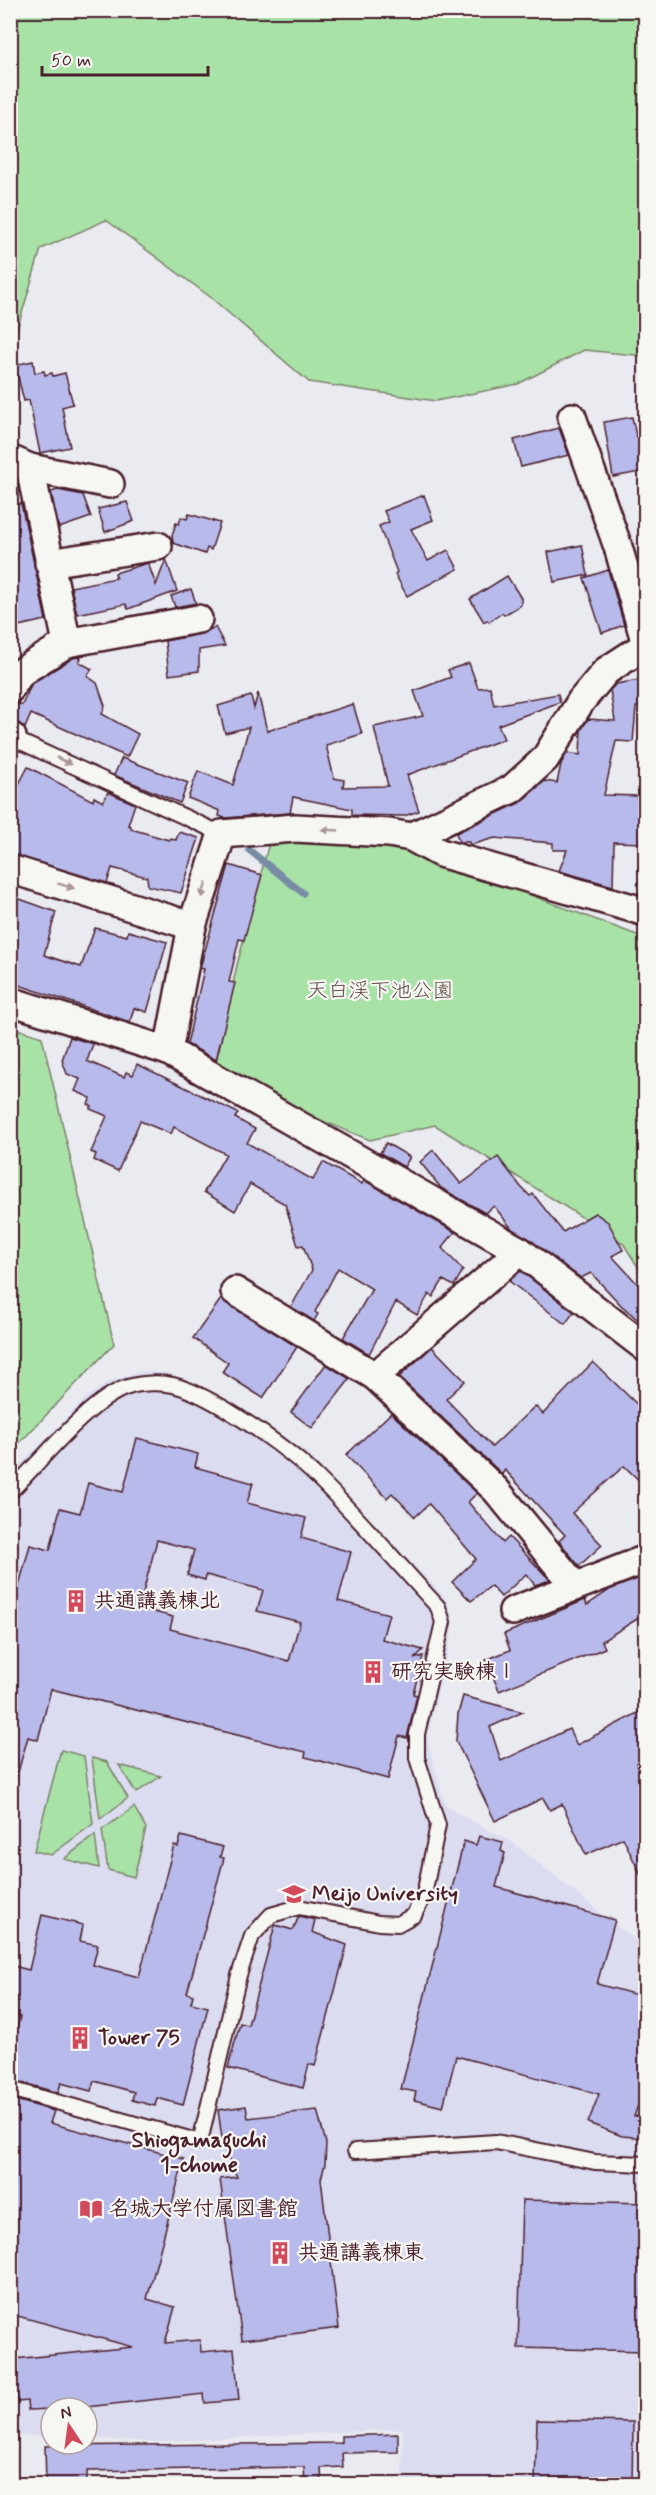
<svg xmlns="http://www.w3.org/2000/svg" width="656" height="2495" font-family="Mynerve,'Klee One',sans-serif">
<style>
.built{fill:#dbdcf0}
.green{fill:#a9e2a7;stroke:#7a8069;stroke-width:1.5}
.lines{fill:none;stroke-linecap:round;stroke-linejoin:round}
.stream{stroke:#788ca5;stroke-width:7}
.building{fill:#b8baec;stroke:#4a1f2b;stroke-width:1.5;fill-rule:evenodd}
.service-casing{stroke:#4a1f2b;stroke-width:18}
.minor-casing{stroke:#4a1f2b;stroke-width:32}
.service{stroke:#f6f6f2;stroke-width:14}
.minor{stroke:#f6f6f2;stroke-width:27}
.oneway{fill:#a99598}
.labels{text-anchor:middle;dominant-baseline:central;stroke-width:4.5;stroke-linejoin:round;paint-order:stroke}
.park-label{font-size:21px;fill:#62504a;stroke:#f6f6f2}
.poi-label{font-size:21px;font-weight:bold;fill:#4a1f2b;stroke:#f6f6f2;text-anchor:start}
.neighbourhood-label{font-size:22px;font-weight:bold;fill:#4a1f2b;stroke:#f6f6f2}
</style>
<rect width="100%" height="100%" fill="#eaeaf1"/>
<filter id="ink" filterUnits="userSpaceOnUse"><feTurbulence type="fractalNoise" baseFrequency=".0167" numOctaves="2"/><feDisplacementMap in="SourceGraphic" scale="12" xChannelSelector="R" yChannelSelector="G"/><feConvolveMatrix kernelMatrix="1 2 1 2 8 2 1 2 1" color-interpolation-filters="sRGB"/></filter>
<g filter="url(#ink)">
<path class="built" d="M140 1372 169 1373 189 1381 230 1402 305 1451 446 1599 452 1618 451 1638 427 1738 445 1805 453 1811 512 1842 645 1948V2484H402L403 2429 151 2442 87 2438V2408H51V2437L11 2435 10 1475 87 1397 110 1381Z"/>
<g class="green">
<path d="M11 10 645 11V356L584 350 518 384 436 401 309 382 209 296 106 220 41 249 11 350Z"/>
<path d="M270 839 386 841 645 938V1278L623 1243 435 1125 370 1140 213 1077 237 965Z"/>
<path d="M11 1027 42 1037 114 1344 11 1452Z"/>
<path d="M61 1750 84 1756 93 1824 51 1855 34 1851Z"/>
<path d="M92 1758 107 1762 128 1798 100 1819Z"/>
<path d="M119 1765 161 1776 136 1793Z"/>
<path d="M134 1807 146 1828 134 1877 108 1870 102 1830Z"/>
<path d="M95 1835 99 1868 64 1859Z"/>
</g>
<g class="lines">
<path class="stream" d="M249 850 303 893"/>
</g>
<g class="building">
<path d="M33 361 35 373 44 371 45 375 52 373 53 376 65 373 73 404 62 407 70 447 40 453 29 400 24 401 15 365Z"/>
<path d="M632 417 636 436 645 434V471L613 477 604 422Z"/>
<path d="M559 428 569 455 521 467 514 440Z"/>
<path d="M58 490 83 495 91 517 59 528 51 492Z"/>
<path d="M424 495 433 520 411 529 428 561 448 550 458 569 407 596 395 574 397 572 379 526 389 522 384 511Z"/>
<path d="M127 502 134 521 105 532 98 509Z"/>
<path d="M21 503 46 620 18 626 10 578V507Z"/>
<path d="M189 514 220 523 211 550 207 548 205 554 173 543 172 535 176 523 179 524 181 517 187 519Z"/>
<path d="M582 545 588 575 554 582 548 552Z"/>
<path d="M166 559 177 591 128 609 126 604 77 614 71 587 116 578 115 573 148 563 156 585Z"/>
<path d="M608 570 624 625 602 633 584 578Z"/>
<path d="M507 576 521 598V605L504 615 502 613 489 622 487 620 484 622 470 599Z"/>
<path d="M191 589 196 603 175 607 171 596Z"/>
<path d="M215 627 225 646 199 650V671L169 675 165 641 201 634Z"/>
<path d="M79 657 81 658 79 662 92 669 87 676 97 683 105 706 102 714 138 734 127 757 31 714 25 728 17 722H10L16 703 22 705 32 683 73 658Z"/>
<path d="M469 663 478 688 490 687 494 705 558 694 560 702 498 725 504 739 407 775 419 811 404 816 352 815V809L293 797 290 813 225 818 219 816 220 811 188 798 198 771 233 785 249 727 225 733 218 706 251 696 254 708 258 693 267 731 353 704 362 734 326 745 334 778 344 780 343 787 388 786 374 727 423 716 414 691 451 677 448 670Z"/>
<path d="M645 679V706L636 707 633 742 616 741 604 795 638 796 637 800H645V843L614 842 613 886 559 871 567 850H553V843L495 838 470 845 469 842H459L456 833 519 803 545 781 557 783 561 764 567 753 580 755 581 730 588 719 615 721 610 690 616 684Z"/>
<path d="M122 758 188 783 180 803 114 775Z"/>
<path d="M28 767 93 801 94 797 103 802 108 792 135 804 128 825 131 826V829L169 840 170 838 176 840 179 832 199 838 181 893 148 886 147 877 112 868 107 883 10 854V813L15 804 10 801Z"/>
<path d="M229 865 262 875 244 940 239 939 229 982 235 983 216 1060 187 1044 204 969 200 968Z"/>
<path d="M17 898 56 912 44 955 81 967 95 928 127 936 128 931 167 942 147 1012 134 1008 130 1022 10 982V919Z"/>
<path d="M70 1037 93 1044 87 1061 124 1077 126 1072 133 1075 137 1064 238 1113 235 1118 255 1129 247 1143 313 1180 323 1162 362 1184 364 1180 455 1232 442 1248 463 1270 454 1286 443 1280 433 1297 429 1294 417 1315 396 1302 369 1354 343 1338 372 1289 338 1268 315 1312 318 1314 314 1321 291 1307 312 1270 303 1245 298 1246 285 1204 250 1184 235 1211 204 1192 226 1154 174 1127 171 1134 140 1121 118 1171 94 1160 96 1154 91 1152 107 1116 90 1109 92 1106 88 1104 91 1098 75 1091 80 1079 67 1074 62 1060Z"/>
<path d="M386 1143 410 1157 404 1167 380 1153Z"/>
<path d="M433 1150 461 1184 498 1157 521 1187 530 1196 533 1194 563 1232 595 1213 608 1222 623 1250 612 1256 645 1292V1326L621 1305 591 1273 581 1278 512 1229 494 1206 485 1213 441 1188 420 1162Z"/>
<path d="M521 1271 574 1312 565 1324 509 1281Z"/>
<path d="M221 1299 297 1347 263 1398 222 1372 228 1363 193 1338Z"/>
<path d="M432 1347 465 1381 446 1399 492 1447 535 1406 543 1414 593 1362 645 1412V1486L624 1466 572 1513 602 1545 579 1566 559 1541 565 1535 505 1470 502 1474 399 1377Z"/>
<path d="M326 1364 350 1379 312 1428 291 1412Z"/>
<path d="M391 1413 477 1493 468 1502 503 1543 509 1537 550 1580 535 1585 526 1574 501 1597 491 1586 471 1601 452 1582 476 1559 429 1504 415 1517 392 1493 387 1498 346 1455Z"/>
<path d="M137 1438 198 1454 195 1467 253 1483 247 1503 306 1518 301 1538 351 1552 338 1601 389 1614 382 1639 423 1650 414 1659 423 1656 413 1694 417 1695 407 1738 399 1736 388 1779 305 1757 306 1752 51 1689 38 1740 28 1737 16 1779H10V1587L18 1589 30 1545 50 1550 60 1508 80 1513 88 1483 123 1492ZM157 1540 194 1550 187 1575 205 1580 206 1575 263 1590 257 1611 300 1622 289 1661 170 1629 173 1617 139 1608Z"/>
<path d="M645 1576V1614L602 1641 605 1648 499 1691 486 1660 510 1650 504 1634 585 1600 587 1605 611 1589Z"/>
<path d="M463 1696 523 1712 490 1727 501 1761 569 1729 577 1745 645 1709V1759L637 1763 645 1781V1884L623 1838 586 1855 562 1804 550 1810 543 1798 495 1821 456 1741 458 1714Z"/>
<path d="M181 1836 223 1847 220 1857 224 1858 187 1993 193 1995 191 2003 208 2007 183 2105 157 2098 155 2106 132 2100 134 2092 94 2081 91 2091 61 2083 58 2093 17 2081 21 2063 10 2060V2052L20 2017 10 2014V1965L29 1970 42 1915 83 1925 80 1941 98 1945 93 1965 139 1977 174 1845 178 1847Z"/>
<path d="M479 1836 503 1842 501 1851 505 1853 496 1887 615 1920 597 1984 645 1997V2087L634 2116 645 2117V2138L622 2136 588 2123 599 2094 456 2056 443 2107 414 2100 416 2092 401 2089 464 1841 476 1845Z"/>
<path d="M299 1916 315 1920 312 1932 347 1945 315 2066 309 2064 303 2088 228 2068 240 2023 248 2025 275 1925 293 1930Z"/>
<path d="M12 2099 54 2111 50 2123 184 2159 147 2299 175 2307 165 2343 200 2340 201 2352 234 2349 239 2400 205 2403 204 2394 77 2408 28 2410 27 2401 18 2402 14 2359 133 2347 10 2314Z"/>
<path d="M246 2106 248 2118 317 2110 326 2143 325 2164 321 2179 339 2328 242 2340 220 2179 237 2177 223 2145 218 2110Z"/>
<path d="M522 2200 645 2203V2351L518 2348Z"/>
<path d="M537 2420 633 2422 632 2484H535Z"/>
<path d="M398 2434V2452L342 2453 343 2467 321 2468 322 2484H305L304 2467 87 2471V2484H46L45 2446 341 2443V2436Z"/>
</g>
<g class="lines">
<g class="service-casing">
<g id="service">
<path d="M10 737 222 834"/>
<path d="M10 1492C39 1463 91 1398 128 1387 141 1383 160 1382 173 1385 213 1395 288 1448 318 1478 360 1519 398 1564 438 1607L443 1622 417 1734V1758L438 1825 424 1895 414 1915 398 1924 379 1923 299 1907 271 1915 252 1936 239 1975 200 2142 10 2089"/>
<path d="M355 2151 496 2142 595 2162 646 2164"/>
</g>
</g>
<g class="minor-casing">
<g id="minor">
<path d="M572 417 618 547 646 644"/>
<path d="M10 459 30 468 110 484"/>
<path d="M30 468 67 643"/>
<path d="M49 563 158 546"/>
<path d="M10 689 21 672 67 643 198 619"/>
<path d="M10 739 12 737"/>
<path d="M411 837 512 789 545 759 581 701 606 671 646 645"/>
<path d="M10 869 192 926"/>
<path d="M10 1001 168 1051 520 1251 646 1348"/>
<path d="M168 1051 192 926 222 834 295 828 389 833 411 837 440 853 646 912"/>
<path d="M235 1291 375 1376 496 1490 575 1586"/>
<path d="M375 1376 520 1251"/>
<path d="M513 1611 646 1559"/>
</g>
</g>
<use href="#service" class="service"/>
<use href="#minor" class="minor"/>
</g>
<defs><path id="oneway-solid" d="M-6-.8H1V-3.2L6.5 0L1 3.2V.8H-6Z" transform="scale(1.5)"/></defs>
<g class="oneway">
<use href="#oneway-solid" transform="translate(64 761) rotate(25)"/>
<use href="#oneway-solid" transform="translate(330 830) rotate(-177)"/>
<use href="#oneway-solid" transform="translate(66 886) rotate(17)"/>
<use href="#oneway-solid" transform="translate(204 890) rotate(108)"/>
</g>
</g>
<defs>
<g id="building-bare" transform="scale(1.8)"><path d="M-4-6H4V6H1V3H-1V6H-4ZM-2.5-4.3h1.7v1.8h-1.7ZM.8-4.3h1.7v1.8H.8ZM-2.5-1h1.7V.8h-1.7ZM.8-1h1.7V.8H.8Z" fill="#d1495b" stroke="#f6f6f2" stroke-width="2.5" paint-order="stroke"/></g>
<g id="university-bare" transform="scale(1.8)"><path d="M0-5L7-2L0 1L-7-2ZM-4 1L0 2.5L4 1V4Q0 6-4 4Z" fill="#d1495b" stroke="#f6f6f2" stroke-width="2.5" paint-order="stroke"/></g>
<g id="library-bare" transform="scale(1.8)"><path d="M-6-4Q-3-5.5-.7-3.5V5Q-3 3-6 4ZM6-4Q3-5.5 .7-3.5V5Q3 3 6 4Z" fill="#d1495b" stroke="#f6f6f2" stroke-width="2.5" paint-order="stroke"/></g>
</defs>
<g fill-rule="evenodd">
<use href="#building-bare" x="76" y="1601"/>
<use href="#building-bare" x="373" y="1672"/>
<use href="#university-bare" x="294" y="1894"/>
<use href="#building-bare" x="80" y="2038"/>
<use href="#library-bare" x="91" y="2209"/>
<use href="#building-bare" x="280" y="2253"/>
</g>
<g class="labels">
<g class="park-label">
<text x="380" y="991">天白渓下池公園</text>
</g>
<g class="poi-label">
<text x="94" y="1601">共通講義棟北</text>
<text x="391" y="1672">研究実験棟Ⅰ</text>
<text x="312" y="1894">Meijo University</text>
<text x="98" y="2038">Tower 75</text>
<text x="109" y="2209">名城大学付属図書館</text>
<text x="298" y="2253">共通講義棟東</text>
</g>
<g class="neighbourhood-label">
<text x="199" y="2141">Shiogamaguchi<tspan x="199" dy="25">1-chome</tspan></text>
</g>
</g>
<rect width="656" height="2495" fill="none" stroke="#f6f6f2" stroke-width="36"/>
<rect x="18" y="18" width="620" height="2459" fill="none" stroke="#4a1f2b" stroke-width="2" filter="url(#ink)"/>
<g transform="translate(69 2426) rotate(347)"><circle r="28" fill="#f6f6f2" stroke="#b1a0a2" stroke-width="1.5"/>
<path d="M0-4.5L10 22L0 15L-10 22Z" fill="#d1495b"/>
<text y="-9" font-size="16" font-weight="bold" text-anchor="middle" fill="#4a1f2b">N</text>
</g>
<path d="M42 66v9h166v-9" fill="none" stroke="#4a1f2b" stroke-width="3"/>
<text x="51" y="66" font-size="18" fill="#4a1f2b" stroke="#f6f6f2" stroke-width="4.5" paint-order="stroke">50 m</text>
</svg>
